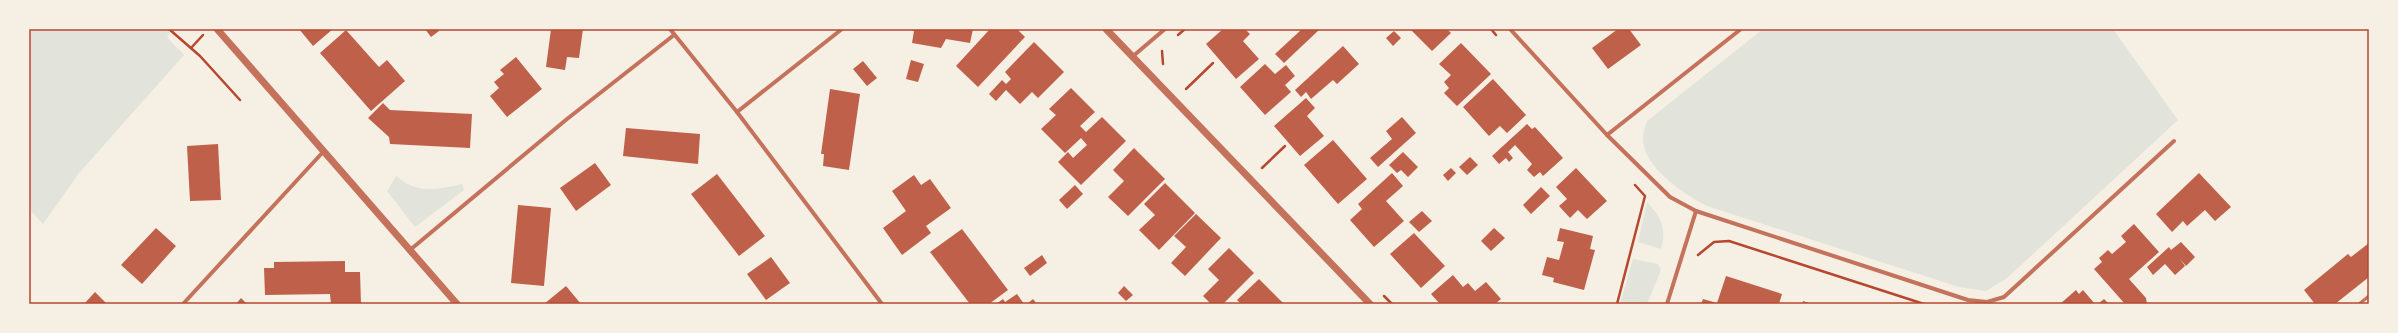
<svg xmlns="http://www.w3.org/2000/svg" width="2398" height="333" font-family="'Fira Sans',sans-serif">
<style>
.green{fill:#e2e4dc}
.building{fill:#bf614a}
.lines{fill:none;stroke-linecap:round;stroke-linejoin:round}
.path{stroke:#b5482f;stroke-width:2.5}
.service{stroke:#c5725c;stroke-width:3}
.minor{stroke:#c5725c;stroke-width:4}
.tertiary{stroke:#c5725c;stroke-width:7}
.neatline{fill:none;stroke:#b5482f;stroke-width:1.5}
</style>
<rect width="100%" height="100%" fill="#f6efe4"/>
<g class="green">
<path d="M29 29H173L167 37 184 55 79 173 43 224 29 209Z"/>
<path d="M1763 29H2113L2178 120 2006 279 1986 291 1959 287 1707 206C1685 195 1646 169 1643 142 1642 135 1645 127 1647 121Z"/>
<path d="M396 176C417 194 436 190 462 184L464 190 415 227 387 191Z"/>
<path d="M1647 202C1661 217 1667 229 1661 249L1638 242Z"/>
<path d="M1633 259 1658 264 1661 270 1647 304H1620Z"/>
</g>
<g class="building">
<path d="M299 29H333L313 46Z"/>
<path d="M425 29H438L439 31 431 37Z"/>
<path d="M551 29H583L579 58 567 57 565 70 546 67Z"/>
<path d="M909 29H973L970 43 946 39 941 48 912 43 914 31Z"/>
<path d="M990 29H1017L1025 37 978 87 956 66Z"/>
<path d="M1223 29H1245L1250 34 1243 41 1259 59 1236 79 1206 44Z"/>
<path d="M1302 29H1320L1284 63 1275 54Z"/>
<path d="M1410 29H1447L1451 33 1432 51Z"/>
<path d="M1618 29H1629L1641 45 1608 69 1592 48Z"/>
<path d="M346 30 379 67 387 60 405 81 371 111 320 53Z"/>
<path d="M1394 31 1401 38 1393 46 1386 38Z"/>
<path d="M1034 42 1064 72 1038 98 1032 92 1020 104 1006 90 996 101 989 94 1002 80 1006 84 1011 79 1005 72Z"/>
<path d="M1461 43 1491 74 1457 106 1444 93 1449 88 1444 82 1451 75 1439 64Z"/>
<path d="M1343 46 1359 64 1337 84 1333 80 1311 99 1306 92 1301 97 1295 90Z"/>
<path d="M516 57 542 89 507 117 490 96 499 88 494 82 504 74 500 70Z"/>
<path d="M911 60 924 64 918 82 906 79Z"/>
<path d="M863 61 877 78 867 86 853 69Z"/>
<path d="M1265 64 1275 74 1286 65 1295 76 1285 85 1291 92 1265 115 1240 87Z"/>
<path d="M1493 79 1526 115 1507 133 1500 126 1489 136 1463 107Z"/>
<path d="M1071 88 1095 112 1080 126 1086 132 1102 117 1126 141 1081 185 1058 162 1068 152 1073 158 1087 145 1081 138 1065 153 1041 129 1056 115 1049 109Z"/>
<path d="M830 89 860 94 849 170 823 166 824 154H821Z"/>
<path d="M1306 98 1315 108 1307 116 1324 136 1300 156 1274 126Z"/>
<path d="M383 103 390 110 472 114 470 148 390 144 389 137 368 118Z"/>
<path d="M1402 117 1416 133 1378 167 1370 158 1392 139 1386 131Z"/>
<path d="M1527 124 1532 129 1535 127 1563 158 1543 176 1540 172 1534 177 1527 170 1532 164 1515 145 1508 152 1513 158 1509 162 1506 158 1499 164 1492 156Z"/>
<path d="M626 128 700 134 698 164 623 156Z"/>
<path d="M1333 140 1367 179 1338 204 1304 165Z"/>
<path d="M218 144 221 200 190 201 187 146Z"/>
<path d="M1134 148 1165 179 1128 216 1108 197 1124 181 1113 170Z"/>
<path d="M1403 152 1418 167 1408 177 1401 170 1397 173 1389 165Z"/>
<path d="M1470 157 1478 165 1467 175 1459 167Z"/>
<path d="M595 163 611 185 576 211 560 188Z"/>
<path d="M1451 168 1456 173 1448 181 1443 175Z"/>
<path d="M1576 168 1607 201 1587 219 1578 210 1570 218 1559 206 1567 199 1556 187Z"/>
<path d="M1392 173 1403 186 1386 201 1404 221 1374 247 1350 220 1362 209 1358 204Z"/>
<path d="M2199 173 2231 207 2215 221 2205 210 2187 226 2183 221 2172 232 2156 214Z"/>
<path d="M717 174 765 236 739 256 691 194Z"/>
<path d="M914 175 921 185 930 179 951 208 926 226 931 233 902 255 883 228 906 211 892 191Z"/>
<path d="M1165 183 1195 213 1159 250 1139 230 1155 215 1144 204Z"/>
<path d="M1075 185 1083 194 1067 209 1059 200Z"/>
<path d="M1541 187 1550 196 1531 214 1523 205Z"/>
<path d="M518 205 551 208 544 286 511 283Z"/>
<path d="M1422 211 1432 221 1419 232 1409 222Z"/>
<path d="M1196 214 1221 238 1185 276 1171 263 1186 247 1174 236Z"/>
<path d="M2134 224 2159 252 2129 279 2146 298 2147 304H2125L2094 269 2102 262 2099 258 2108 250 2112 254 2126 242 2121 236Z"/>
<path d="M156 228 176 246 142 284 121 265Z"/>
<path d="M1494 228 1505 238 1491 251 1481 241Z"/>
<path d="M1560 228 1593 236 1590 249 1595 250 1584 290 1553 282 1554 278 1542 275 1547 257 1559 260 1564 242 1557 241Z"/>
<path d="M962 229 1008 290 989 304H970L930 252Z"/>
<path d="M1414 233 1445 266 1421 288 1390 254Z"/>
<path d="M2181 242 2195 257 2186 266 2180 259 2185 266 2175 275 2165 264 2153 275 2147 267 2169 247 2171 250Z"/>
<path d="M2369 243V277L2335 304H2315L2304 290 2348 254 2351 257Z"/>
<path d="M1229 248 1254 273 1223 304H1211L1203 296 1219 280 1208 269Z"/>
<path d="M1042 255 1047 263 1030 276 1024 268Z"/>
<path d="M771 257 790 283 766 300 747 274Z"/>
<path d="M345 261V272H360L361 304H331L330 294 265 295 264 268H274V262Z"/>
<path d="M1453 275 1463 287 1468 283 1475 291 1486 282 1501 299 1495 304H1440L1431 294Z"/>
<path d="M1726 276 1782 294 1779 304H1701L1703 299 1717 303Z"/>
<path d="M1259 279 1284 304H1241L1237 300Z"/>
<path d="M566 286 581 304H544Z"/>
<path d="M1124 286 1133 295 1126 301 1118 293Z"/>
<path d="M2076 290 2079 294 2083 290 2095 304H2060Z"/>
<path d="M95 292 107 304H84Z"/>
<path d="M1017 294 1024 304H996L1003 299 1005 302Z"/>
<path d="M241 298 247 304H236Z"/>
<path d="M1033 299 1037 304H1027Z"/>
<path d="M2104 299 2109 304H2098Z"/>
<path d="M1803 301 1812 304H1802Z"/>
</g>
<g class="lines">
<g class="path">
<path d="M169 29 200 56 240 100"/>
<path d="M1491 29 1496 35"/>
<path d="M1178 35 1185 29"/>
<path d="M191 48 203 35"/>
<path d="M1162 51 1163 64"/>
<path d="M1186 89 1213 63"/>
<path d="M1262 168 1285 146"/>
<path d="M1698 255 1714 242 1729 241 1924 304"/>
<path d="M1384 296 1392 304"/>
<path d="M1617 304 1645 196 1635 185"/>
</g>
<path class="service" d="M2359 304 2369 296"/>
<g class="minor">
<path d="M670 29 737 112 882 304"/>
<path d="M1510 29 1607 135"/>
<path d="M1741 29 1607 135 1670 197 1696 211 1968 300 1987 302 2004 297 2174 141"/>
<path d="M1132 57 1165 29"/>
<path d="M737 112 842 29"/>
<path d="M410 250 567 119 674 35"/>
<path d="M183 304 323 152"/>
<path d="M1667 304 1696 211"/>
</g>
<g class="tertiary">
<path d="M217 29 457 304"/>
<path d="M1106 29 1370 304"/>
</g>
</g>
<rect width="2398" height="333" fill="none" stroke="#f6efe4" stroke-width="60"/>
<rect x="30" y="30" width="2338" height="273" class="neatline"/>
</svg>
